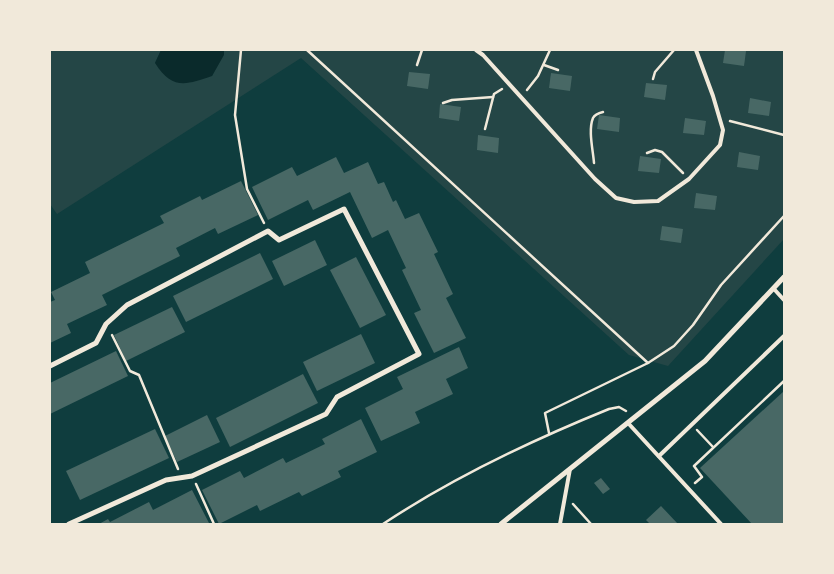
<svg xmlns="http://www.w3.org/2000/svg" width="834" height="574" font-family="Inter,sans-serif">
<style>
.green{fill:#244646}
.water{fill:#0a2a2b}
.building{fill:#486865}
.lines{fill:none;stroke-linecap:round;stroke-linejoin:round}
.path{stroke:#f1e9da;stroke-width:2.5}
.service{stroke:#f1e9da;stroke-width:4}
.minor{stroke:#f1e9da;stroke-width:5}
</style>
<rect width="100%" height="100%" fill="#0f3d3e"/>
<path class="green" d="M50 50H161L155 63 212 76 223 55 224 50H784V239L668 366 629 355 301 58 57 214 50 204Z"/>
<path class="water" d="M161 50H224V55L212 76C186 85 172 90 155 63Z"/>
<g class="building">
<path d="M725 50 746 51 744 66 723 63Z"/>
<path d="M409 72 430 74 428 89 407 86Z"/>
<path d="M551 73 572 76 570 91 549 88Z"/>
<path d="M646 83 667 85 665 100 644 97Z"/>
<path d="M750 98 771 102 769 116 748 113Z"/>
<path d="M440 104 461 107 459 121 439 118Z"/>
<path d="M599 115 620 118 619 132 597 129Z"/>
<path d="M685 118 706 121 704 135 683 133Z"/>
<path d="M478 135 499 138 498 153 477 150Z"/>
<path d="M739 152 760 156 758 170 737 167Z"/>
<path d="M640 156 661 159 659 173 638 171Z"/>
<path d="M336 157 344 173 368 162 378 184 384 182 393 202 396 200 405 219 419 213 438 252 434 254 453 294 446 298 466 338 434 353 414 313 421 310 402 270 406 268 388 230 372 238 350 192 313 210 308 200 268 220 252 187 292 167 297 176Z"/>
<path d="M241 181 258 215 218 234 215 228 176 248 180 256 102 295 107 305 67 324 71 333 50 343V302L55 300 51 292 90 273 85 262 164 223 160 216 200 196 202 200Z"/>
<path d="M696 193 717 196 715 210 694 208Z"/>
<path d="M662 226 683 229 681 243 660 240Z"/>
<path d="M315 240 327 265 284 286 272 261Z"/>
<path d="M260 253 273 279 186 322 173 296Z"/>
<path d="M356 257 386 315 360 328 330 270Z"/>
<path d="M172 307 185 332 126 361 114 335Z"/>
<path d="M361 334 375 363 317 391 303 362Z"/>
<path d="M459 347 468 368 446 379 453 394 415 412 420 423 381 441 365 408 403 389 397 377Z"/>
<path d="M116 351 128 376 50 414V383Z"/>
<path d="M303 374 318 403 230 447 216 418Z"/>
<path d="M784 391V524H752L700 468Z"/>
<path d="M207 415 220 442 177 462 165 436Z"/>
<path d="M361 419 377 452 338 471 341 477 302 496 299 492 260 511 257 505 219 524 202 490 240 471 244 478 283 458 286 463 325 444 322 439Z"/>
<path d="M155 429 169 458 80 500 66 471Z"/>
<path d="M601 478 610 489 603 494 594 483Z"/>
<path d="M192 490 209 523 208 524H99L108 519 110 522 149 502 153 510Z"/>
<path d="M661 506 678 524H650L646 520Z"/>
</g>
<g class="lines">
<g class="path">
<path d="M241 50 235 115 247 189 264 223"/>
<path d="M307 50 648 363"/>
<path d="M417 65 422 50"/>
<path d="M544 65 558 70"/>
<path d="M653 79 655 72 674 50"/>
<path d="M527 90 538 76 550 50"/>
<path d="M443 103 452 100 493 97"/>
<path d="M730 121 784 135"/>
<path d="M485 129 494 94 502 89"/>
<path d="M647 153 655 150 662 152 683 173"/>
<path d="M594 163C593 150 588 130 593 118 595 114 599 113 603 112"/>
<path d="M112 335 130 371 139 375 178 469"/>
<path d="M697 430 713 447"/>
<path d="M549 433 545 413 648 363 674 346 693 325 721 285 784 216"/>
<path d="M695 483 702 477 694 466 784 381"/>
<path d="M196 484 214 524"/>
<path d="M573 504 591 524"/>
<path d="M383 524C454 477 530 441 609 409L619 407 626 411"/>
</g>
<g class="service">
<path d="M476 50 483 55 595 179 616 198 634 202 658 201 689 179 720 145 723 130 713 96 696 50"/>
<path d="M774 289 784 300"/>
<path d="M628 423 721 524"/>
<path d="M659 456 784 336"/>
<path d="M560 524 570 469"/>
</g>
<g class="minor">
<path d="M50 366 96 343 106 324 127 305 268 231 279 240 344 209 419 354 337 397 326 414 192 476 166 480 69 524"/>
<path d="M501 524 705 361 784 277"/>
</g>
</g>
<rect width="834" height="574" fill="none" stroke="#f1e9da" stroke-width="102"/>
</svg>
